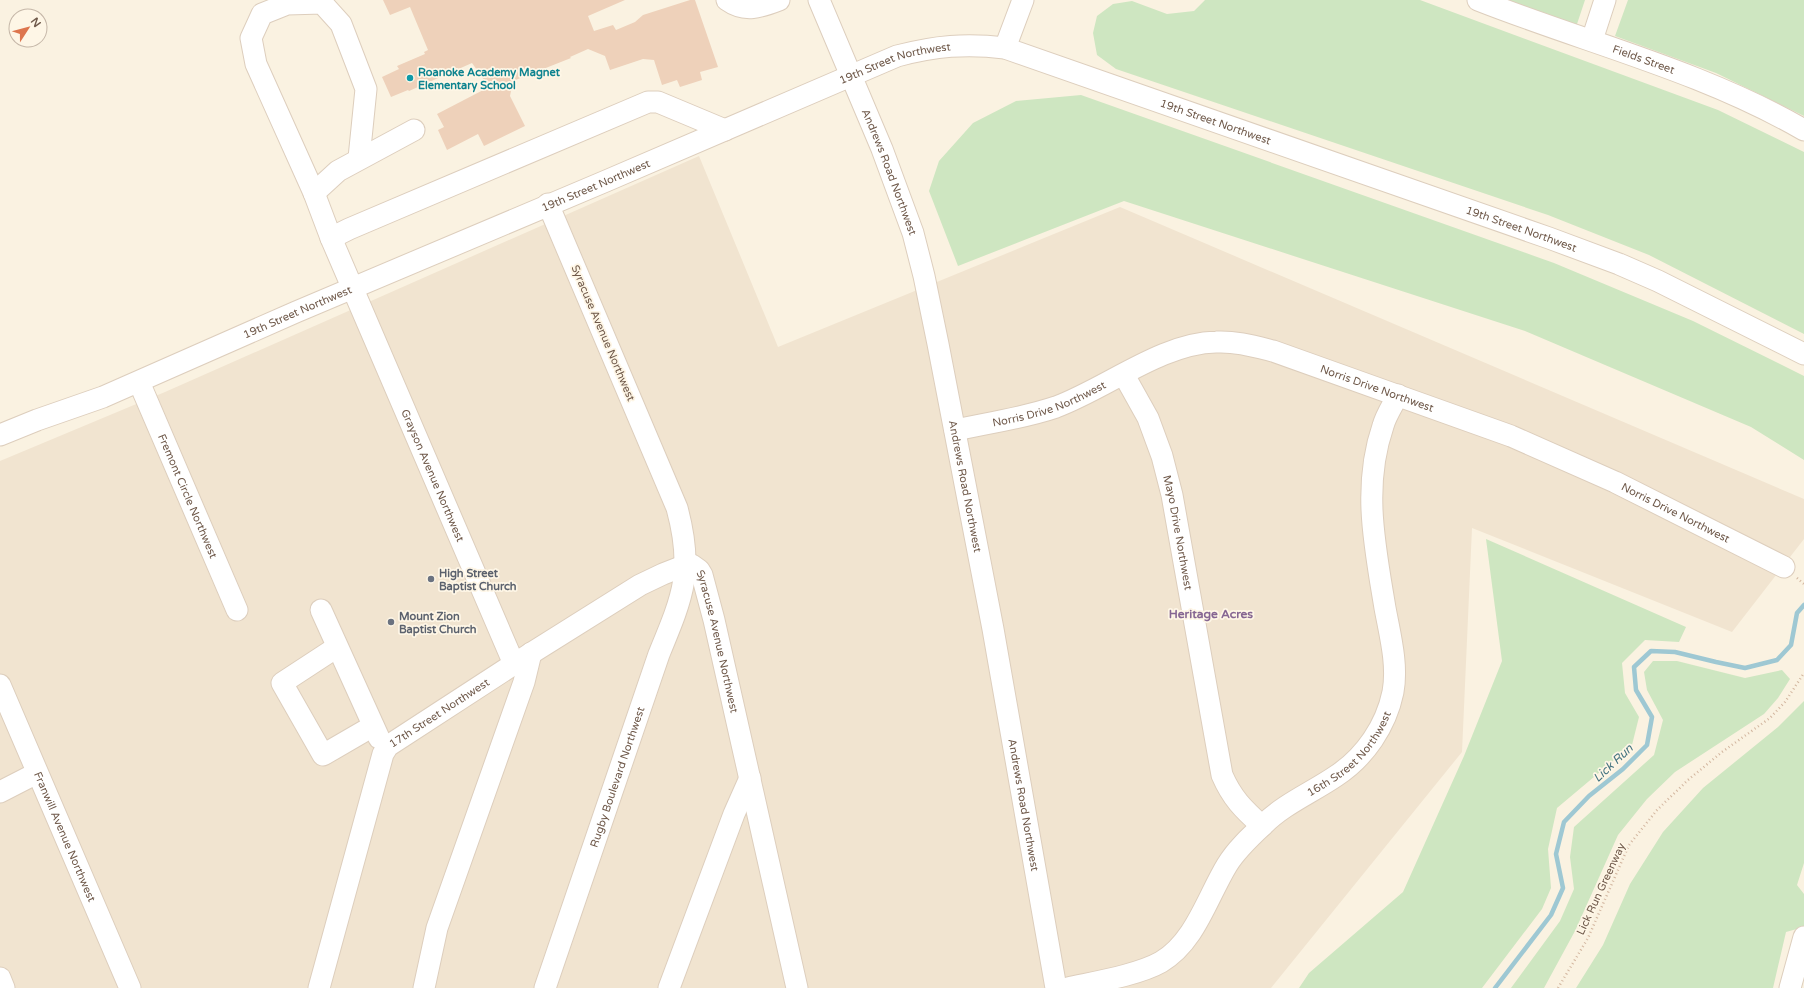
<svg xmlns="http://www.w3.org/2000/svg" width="1804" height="988" font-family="'Varela Round',sans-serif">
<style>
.residential{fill:#f1e4d0}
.green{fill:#cee6c1}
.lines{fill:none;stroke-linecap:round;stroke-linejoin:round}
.stream{stroke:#9ec8d3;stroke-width:4.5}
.building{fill:#eed1ba}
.minor-casing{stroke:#ddcebd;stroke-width:23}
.path{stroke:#d2b59e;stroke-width:2.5;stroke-dasharray:1 3;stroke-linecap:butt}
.minor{stroke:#fff;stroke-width:21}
.culture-dot{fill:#0f9aa8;stroke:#fef6e6;stroke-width:1.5}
.worship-dot{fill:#6b7280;stroke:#fef6e6;stroke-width:1.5}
.labels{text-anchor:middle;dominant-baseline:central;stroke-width:3.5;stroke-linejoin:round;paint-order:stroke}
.street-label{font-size:11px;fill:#6f594a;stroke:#fef6e6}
.culture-label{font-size:11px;font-weight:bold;fill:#0d838f;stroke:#fef6e6;text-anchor:start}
.worship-label{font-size:11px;font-weight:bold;fill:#5b616d;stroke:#fef6e6;text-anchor:start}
.neighbourhood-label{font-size:12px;font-weight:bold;fill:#866692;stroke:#fef6e6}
.water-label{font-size:12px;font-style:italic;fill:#457481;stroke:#fef6e6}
</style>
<rect width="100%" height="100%" fill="#faf2e1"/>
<path class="residential" d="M699 156 778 347 1120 207 1804 499V539L1732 632 1472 528 1462 752 1271 988H0V461L165 392Z"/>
<g class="green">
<path d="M1205 0H1420L1718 110 1804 152V334L1649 255 1548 215 1116 69 1097 55 1093 33 1097 16 1113 4 1132 1 1167 14 1194 11Z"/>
<path d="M1501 0H1585L1576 27Z"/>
<path d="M1628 0H1804V116L1716 73 1615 36Z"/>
<path d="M1081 95 1554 263 1693 321 1804 376V460L1751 427 1525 331 1124 201 958 266 929 191 939 161 973 123 1016 101Z"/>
<path d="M1486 539 1686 627 1679 642 1645 640 1622 663 1625 693 1639 717 1632 745 1557 808 1548 849 1551 888 1542 909 1482 988H1299L1309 973 1403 892 1464 756 1502 661Z"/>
<path d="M1653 661H1677L1745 678 1782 670 1790 679 1778 698 1764 714 1675 772 1647 799 1618 835 1575 931 1544 988H1511L1560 921 1574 889 1570 857 1574 827 1654 755 1663 720 1647 690 1644 672Z"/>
<path d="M1804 701V863L1797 885 1804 894V927L1786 932 1773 988H1576L1603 945 1630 884 1663 832 1703 788 1778 727Z"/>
</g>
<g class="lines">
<path class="stream" d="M1495 988 1551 915 1563 888 1556 854 1564 822 1589 796 1623 769 1647 745 1652 717 1636 690 1634 667 1651 651 1675 652 1716 662 1745 668 1777 660 1791 645 1797 613 1804 605"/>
</g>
<path class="building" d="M383 0H625L588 16 594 31 613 25 616 30 635 22 643 15 690 0H695L718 67 700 72 702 80 680 87 677 80 662 85 654 60 643 59 610 70 605 56 588 49 570 57 571 58 513 81 510 96 525 126 484 146 478 134 447 150 438 130 444 127 437 114 489 87 472 63 409 91 408 90 391 97 382 77 399 69 397 66 425 54 424 52 428 50 410 7 390 15Z"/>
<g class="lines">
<g class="minor-casing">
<g id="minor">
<path d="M727 0C745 13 761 7 779 0"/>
<path id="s1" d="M819 0 882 149 913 233 924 276 938 344 993 629 1056 988"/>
<path id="s2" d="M1478 0C1587 43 1702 71 1804 130"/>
<path d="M1592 40 1605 0"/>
<path d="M1005 48 1023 0"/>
<path id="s3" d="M359 158 366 89 341 24 322 3 287 4 262 14 251 38 256 64 314 193 331 238 514 664"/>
<path d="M314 193 338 171 414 130"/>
<path d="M331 238 349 229 648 102H658L725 130"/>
<path id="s4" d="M1124 375 1148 418 1162 456 1172 495 1222 775C1232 798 1243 809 1262 826"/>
<path id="s5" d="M139 382 237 610"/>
<path id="s6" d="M955 430C988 423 1024 418 1056 407 1107 388 1162 343 1216 342 1235 341 1253 346 1273 351L1511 436 1615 482 1784 567"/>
<path id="s7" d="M0 435 37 420 103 397 296 312 606 181 897 56C935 46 966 43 1005 48L1549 238 1619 264 1658 281 1804 354"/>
<path d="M321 610 379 738"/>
<path d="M337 647 282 683 323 755 373 726"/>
<path id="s8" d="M0 685 130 988"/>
<path d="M0 792 37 773"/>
<path d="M0 978 4 988"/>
<path id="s9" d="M319 988 383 754 388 746 514 664 640 585 663 574 686 565H692L699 570 702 575 714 620 797 988"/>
<path d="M424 988 437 928 524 682 531 653"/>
<path id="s10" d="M545 988 659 654C683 596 694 571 677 508L548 204"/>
<path d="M669 988 734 814 750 778"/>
<path id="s11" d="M1068 988C1095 982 1138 975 1161 962 1195 942 1207 898 1227 865 1236 850 1250 837 1263 825 1284 804 1311 793 1336 776 1365 757 1386 726 1393 692 1398 665 1390 635 1385 608 1375 547 1362 487 1383 426 1386 415 1393 405 1398 395"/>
<path d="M1790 988 1804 937"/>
</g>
</g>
<g class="path">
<path d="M1797 578 1804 584"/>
<path d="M1558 988 1588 938 1629 845 1657 810 1688 780 1722 752 1770 718 1785 702 1804 673"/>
</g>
<use href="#minor" class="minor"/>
</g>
<circle class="culture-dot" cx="410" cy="78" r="4"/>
<g class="worship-dot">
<circle cx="431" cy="579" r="4"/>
<circle cx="391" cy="622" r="4"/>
</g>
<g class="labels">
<g class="street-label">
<text stroke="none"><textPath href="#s2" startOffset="176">Fields Street</textPath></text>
<text stroke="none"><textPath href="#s7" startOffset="970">19th Street Northwest</textPath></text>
<text stroke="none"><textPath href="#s7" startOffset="1306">19th Street Northwest</textPath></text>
<text stroke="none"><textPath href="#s1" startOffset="186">Andrews Road Northwest</textPath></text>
<text stroke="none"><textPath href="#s7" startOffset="646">19th Street Northwest</textPath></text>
<text stroke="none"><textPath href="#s7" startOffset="1630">19th Street Northwest</textPath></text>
<text stroke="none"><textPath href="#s7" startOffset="322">19th Street Northwest</textPath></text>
<text transform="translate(603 333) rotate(67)">Syracuse Avenue Northwest</text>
<text stroke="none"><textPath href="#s6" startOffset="446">Norris Drive Northwest</textPath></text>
<text stroke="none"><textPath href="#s6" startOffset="98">Norris Drive Northwest</textPath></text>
<text stroke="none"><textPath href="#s3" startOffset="730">Grayson Avenue Northwest</textPath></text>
<text stroke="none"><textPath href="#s1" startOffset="510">Andrews Road Northwest</textPath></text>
<text stroke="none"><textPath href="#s5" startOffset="124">Fremont Circle Northwest</textPath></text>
<text stroke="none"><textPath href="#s6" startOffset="770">Norris Drive Northwest</textPath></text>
<text stroke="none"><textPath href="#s4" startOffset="168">Mayo Drive Northwest</textPath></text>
<text stroke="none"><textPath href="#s9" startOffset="690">Syracuse Avenue Northwest</textPath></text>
<text stroke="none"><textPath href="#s9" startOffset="313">17th Street Northwest</textPath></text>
<text stroke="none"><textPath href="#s11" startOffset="383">16th Street Northwest</textPath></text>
<text stroke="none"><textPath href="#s10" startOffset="223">Rugby Boulevard Northwest</textPath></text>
<text stroke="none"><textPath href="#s1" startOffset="834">Andrews Road Northwest</textPath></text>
<text stroke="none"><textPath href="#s8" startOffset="165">Franwill Avenue Northwest</textPath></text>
<text transform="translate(1601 889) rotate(-65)">Lick Run Greenway</text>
</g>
<g class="culture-label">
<text x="418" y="72">Roanoke Academy Magnet<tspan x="418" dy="13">Elementary School</tspan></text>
</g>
<g class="worship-label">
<text x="439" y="573">High Street<tspan x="439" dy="13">Baptist Church</tspan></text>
<text x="399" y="616">Mount Zion<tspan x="399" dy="13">Baptist Church</tspan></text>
</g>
<g class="neighbourhood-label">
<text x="1211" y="614">Heritage Acres</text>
</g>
<g class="water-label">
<text transform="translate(1613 763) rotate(-43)">Lick Run</text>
</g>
</g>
<g transform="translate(28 28) rotate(54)"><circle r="19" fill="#fef6e6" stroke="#c5b7a8"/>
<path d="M0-3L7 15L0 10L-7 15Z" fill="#dd754d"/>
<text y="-6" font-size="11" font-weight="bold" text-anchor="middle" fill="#6f594a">N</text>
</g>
</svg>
